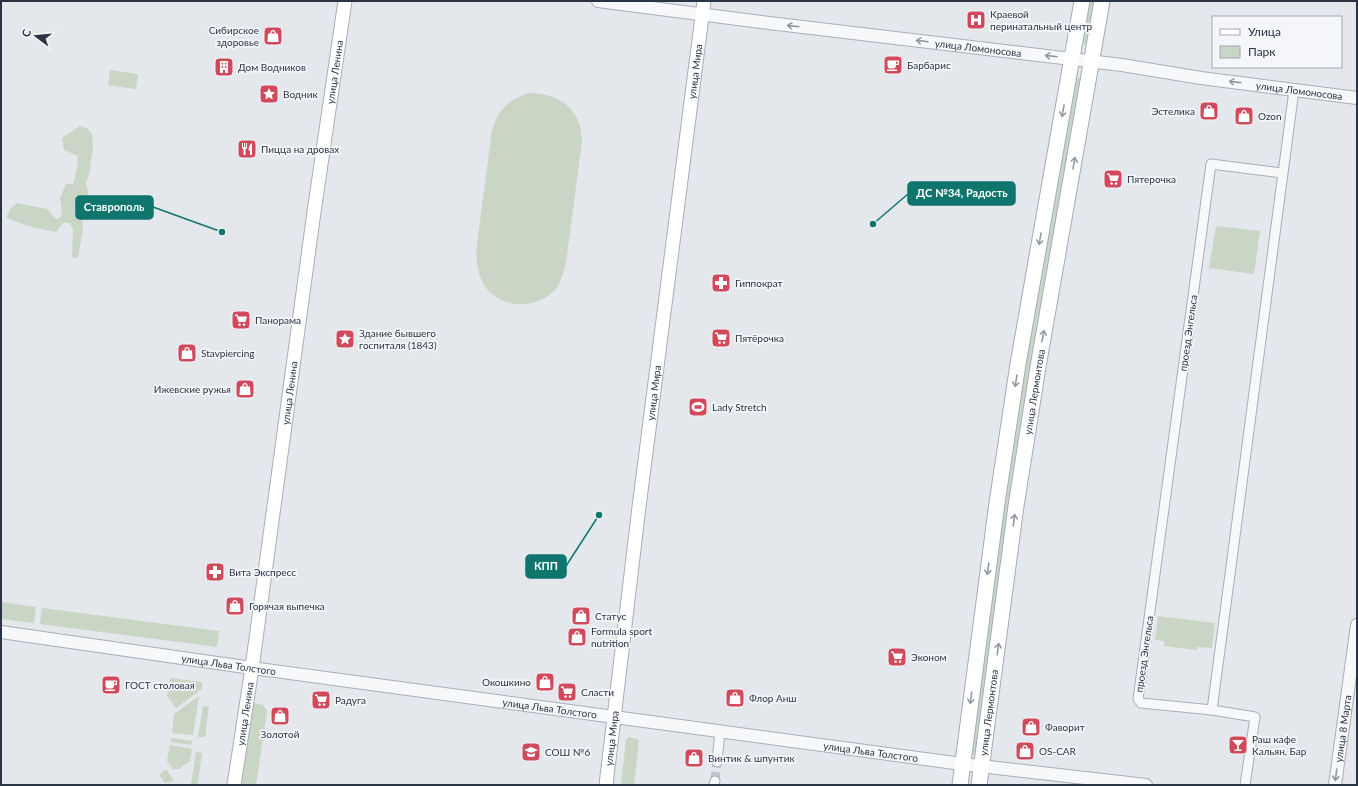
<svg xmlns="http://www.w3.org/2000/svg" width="1358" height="786" font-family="Lato,sans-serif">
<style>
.green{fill:#c9d6c5}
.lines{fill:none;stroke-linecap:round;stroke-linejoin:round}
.minor-tunnel{stroke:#bfc3cb;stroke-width:9;stroke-dasharray:9 4.5;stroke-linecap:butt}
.minor-casing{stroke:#a9aeb7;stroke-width:11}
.tertiary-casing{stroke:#a9aeb7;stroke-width:14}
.secondary-casing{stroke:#a9aeb7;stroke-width:15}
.primary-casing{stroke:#a3abb8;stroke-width:17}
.minor{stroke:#f7f8fa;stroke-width:9}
.tertiary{stroke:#f7f8fa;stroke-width:12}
.secondary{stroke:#fff;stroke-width:13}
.primary{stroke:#fff;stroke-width:15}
.oneway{stroke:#9196a0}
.oneway2{stroke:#959aa2}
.labels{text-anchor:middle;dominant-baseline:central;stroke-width:3.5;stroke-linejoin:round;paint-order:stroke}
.poi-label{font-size:10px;fill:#2b3445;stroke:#f4f6f9;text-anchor:start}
.street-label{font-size:10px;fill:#2b3445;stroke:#f4f6f9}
.leader{fill:none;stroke:#0f766e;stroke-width:1.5}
.callout-dot{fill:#0f766e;stroke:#f4f6f9;stroke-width:1.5}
.callout{fill:#0f766e;stroke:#0f766e;stroke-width:1.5}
.callout-label{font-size:11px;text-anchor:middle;font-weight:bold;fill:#fff}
</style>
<rect width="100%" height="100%" fill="#e4e7ec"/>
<g class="green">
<path d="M1089 1H1094L1086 45 1083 44Z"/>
<path d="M110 70 138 74 136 89 108 85Z"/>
<path d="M1077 78H1081L1082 80 977 755H972L971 754 1003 505 1025 364 1076 79Z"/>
<path d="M529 93C550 93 571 101 579 123 581 128 581 135 582 141L566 263C563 273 561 283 554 291 533 312 493 308 481 279 477 270 477 262 476 252L492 130C499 108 508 100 529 93Z"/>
<path d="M80 126 88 129 92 134 93 146 89 175 86 182 88 193 82 215 83 228 78 258 72 257 73 229 70 223H63L56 232C38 229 22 225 6 217L11 208 17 203 47 209 56 219 61 217 62 210 60 198 66 184H73L77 169 78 156 64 150 62 138Z"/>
<path d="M1216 226 1260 231 1254 274 1209 268Z"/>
<path d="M1 602 36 607 34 623 1 619Z"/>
<path d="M42 608 219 631 217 647 40 624Z"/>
<path d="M1158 616 1215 623 1212 648 1197 647V650L1164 646V641L1155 640Z"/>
<path d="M170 678 202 682V689L176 708 167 696Z"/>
<path d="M199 696 193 735 172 733 174 714Z"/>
<path d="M255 703 263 705 267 711 256 785H240L250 708Z"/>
<path d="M203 706 209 707 205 737H198Z"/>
<path d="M629 737 637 739 639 742 634 785H621L626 740Z"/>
<path d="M171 738 192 741 191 745 171 742Z"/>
<path d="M170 745 192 749 190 761 179 769H173L167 761Z"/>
<path d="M196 752 202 753 198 784H191Z"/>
<path d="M166 769 174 781 165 783 159 775Z"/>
</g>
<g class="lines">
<path class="minor-tunnel" d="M715 781 717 762"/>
<g class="minor-casing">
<g id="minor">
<path d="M1282 173 1211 164 1138 699 1141 703 1212 710 1294 90"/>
<path d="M1212 710 1255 717 1245 785"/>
<path d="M717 762 720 731"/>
<path d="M714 785 715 781"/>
</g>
</g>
<g class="tertiary-casing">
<g id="tertiary">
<path id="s1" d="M598 1 769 23 1122 65 1201 78 1357 98"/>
<path id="s2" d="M1 632 252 668 962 764 1146 785"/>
<path id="s3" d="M1335 785 1357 625"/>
</g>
</g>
<g class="secondary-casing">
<g id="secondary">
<path id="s4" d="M234 785 252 668 314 212 345 1"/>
<path id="s5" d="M606 785 639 507 704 1"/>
</g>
</g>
<g class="primary-casing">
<g id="primary">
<path d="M960 785 997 503 1018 364 1082 1"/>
<path id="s6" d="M979 785 1016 506 1038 367 1102 1"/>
</g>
</g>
<use href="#minor" class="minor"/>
<use href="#tertiary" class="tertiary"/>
<use href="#secondary" class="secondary"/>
<use href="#primary" class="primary"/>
</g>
<defs><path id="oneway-shaft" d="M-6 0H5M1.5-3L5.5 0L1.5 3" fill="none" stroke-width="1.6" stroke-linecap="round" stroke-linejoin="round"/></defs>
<g class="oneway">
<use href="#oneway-shaft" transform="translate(793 26) rotate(-173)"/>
<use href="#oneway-shaft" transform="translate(922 41) rotate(-173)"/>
<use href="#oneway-shaft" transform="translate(1051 56) rotate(-173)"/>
<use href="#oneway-shaft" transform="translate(1235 82) rotate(-173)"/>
<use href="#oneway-shaft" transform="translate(1336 775) rotate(98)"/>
</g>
<g class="oneway2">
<use href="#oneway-shaft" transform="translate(1063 111) rotate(100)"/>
<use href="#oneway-shaft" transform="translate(1074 163) rotate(-80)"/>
<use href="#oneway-shaft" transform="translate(1040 239) rotate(100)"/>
<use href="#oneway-shaft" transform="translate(1043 336) rotate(-80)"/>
<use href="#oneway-shaft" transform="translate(1016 381) rotate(99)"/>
<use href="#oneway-shaft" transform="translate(1014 520) rotate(-83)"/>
<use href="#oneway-shaft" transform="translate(988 569) rotate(98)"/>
<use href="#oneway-shaft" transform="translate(998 649) rotate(-82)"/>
<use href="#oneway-shaft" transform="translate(971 698) rotate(98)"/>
</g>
<defs>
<g id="hospital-square" transform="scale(1)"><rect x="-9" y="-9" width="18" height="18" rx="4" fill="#d1495b" stroke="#f4f6f9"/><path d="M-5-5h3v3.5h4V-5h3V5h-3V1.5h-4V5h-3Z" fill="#fff"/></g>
<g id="shop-square" transform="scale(1)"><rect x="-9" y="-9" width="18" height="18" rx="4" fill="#d1495b" stroke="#f4f6f9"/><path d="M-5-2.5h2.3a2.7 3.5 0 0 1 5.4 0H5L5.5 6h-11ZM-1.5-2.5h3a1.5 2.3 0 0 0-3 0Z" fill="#fff"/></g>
<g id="cafe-square" transform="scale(1)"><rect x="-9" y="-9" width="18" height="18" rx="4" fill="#d1495b" stroke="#f4f6f9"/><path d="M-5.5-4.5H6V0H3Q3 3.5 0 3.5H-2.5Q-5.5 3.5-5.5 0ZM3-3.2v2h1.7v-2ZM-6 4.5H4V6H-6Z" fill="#fff"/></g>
<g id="building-square" transform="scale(1)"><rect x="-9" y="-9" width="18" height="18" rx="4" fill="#d1495b" stroke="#f4f6f9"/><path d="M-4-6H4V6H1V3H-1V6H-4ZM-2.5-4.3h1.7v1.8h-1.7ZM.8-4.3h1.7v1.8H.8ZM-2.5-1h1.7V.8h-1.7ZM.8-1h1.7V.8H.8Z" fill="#fff"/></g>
<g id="sight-square" transform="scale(1)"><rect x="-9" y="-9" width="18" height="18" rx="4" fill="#d1495b" stroke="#f4f6f9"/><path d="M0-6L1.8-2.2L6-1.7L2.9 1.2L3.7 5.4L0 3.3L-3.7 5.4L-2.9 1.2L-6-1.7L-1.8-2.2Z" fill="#fff"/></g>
<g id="restaurant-square" transform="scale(1)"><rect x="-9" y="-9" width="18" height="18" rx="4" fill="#d1495b" stroke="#f4f6f9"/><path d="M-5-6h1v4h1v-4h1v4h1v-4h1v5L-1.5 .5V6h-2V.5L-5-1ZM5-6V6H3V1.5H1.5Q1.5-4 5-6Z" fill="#fff"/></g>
<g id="supermarket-square" transform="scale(1)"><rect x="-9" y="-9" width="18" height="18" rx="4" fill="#d1495b" stroke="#f4f6f9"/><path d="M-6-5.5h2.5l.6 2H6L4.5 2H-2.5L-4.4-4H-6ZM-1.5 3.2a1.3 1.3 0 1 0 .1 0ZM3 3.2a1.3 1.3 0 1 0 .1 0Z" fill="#fff"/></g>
<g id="pharmacy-square" transform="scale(1)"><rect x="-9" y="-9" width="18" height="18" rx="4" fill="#d1495b" stroke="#f4f6f9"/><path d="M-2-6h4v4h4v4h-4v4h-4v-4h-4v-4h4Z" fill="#fff"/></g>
<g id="stadium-square" transform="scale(1)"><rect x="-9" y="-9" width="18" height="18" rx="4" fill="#d1495b" stroke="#f4f6f9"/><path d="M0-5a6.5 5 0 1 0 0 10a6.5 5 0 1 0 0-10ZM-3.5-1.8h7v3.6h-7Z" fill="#fff"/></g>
<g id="bar-square" transform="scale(1)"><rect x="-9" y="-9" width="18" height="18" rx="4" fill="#d1495b" stroke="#f4f6f9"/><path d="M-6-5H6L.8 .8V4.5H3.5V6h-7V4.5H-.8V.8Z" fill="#fff"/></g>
<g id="school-square" transform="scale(1)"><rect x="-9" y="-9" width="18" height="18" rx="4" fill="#d1495b" stroke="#f4f6f9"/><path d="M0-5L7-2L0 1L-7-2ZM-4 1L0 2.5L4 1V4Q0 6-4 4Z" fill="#fff"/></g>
</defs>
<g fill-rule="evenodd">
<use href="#hospital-square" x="976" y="20"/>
<use href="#shop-square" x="273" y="36"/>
<use href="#cafe-square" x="893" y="65"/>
<use href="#building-square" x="224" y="67"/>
<use href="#sight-square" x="269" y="94"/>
<use href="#shop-square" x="1209" y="111"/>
<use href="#shop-square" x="1244" y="116"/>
<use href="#restaurant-square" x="247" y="149"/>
<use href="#supermarket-square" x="1113" y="179"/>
<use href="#pharmacy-square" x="721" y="283"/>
<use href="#supermarket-square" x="241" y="320"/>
<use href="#supermarket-square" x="721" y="338"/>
<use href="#sight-square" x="345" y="339"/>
<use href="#shop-square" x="187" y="353"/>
<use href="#shop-square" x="245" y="389"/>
<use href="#stadium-square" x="698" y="407"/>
<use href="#pharmacy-square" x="215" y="572"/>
<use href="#shop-square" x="235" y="606"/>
<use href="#shop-square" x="581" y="616"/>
<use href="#shop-square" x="577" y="637"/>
<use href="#supermarket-square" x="897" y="657"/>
<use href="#shop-square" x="545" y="682"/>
<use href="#cafe-square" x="111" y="685"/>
<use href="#supermarket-square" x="567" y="692"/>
<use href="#shop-square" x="735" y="698"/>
<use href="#supermarket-square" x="321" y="700"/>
<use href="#shop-square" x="280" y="716"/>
<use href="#shop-square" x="1031" y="727"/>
<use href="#bar-square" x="1238" y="745"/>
<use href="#shop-square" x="1025" y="751"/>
<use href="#school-square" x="531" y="752"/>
<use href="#shop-square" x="694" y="758"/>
</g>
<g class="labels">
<g class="poi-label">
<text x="990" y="14">Краевой<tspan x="990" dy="12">перинатальный центр</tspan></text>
<text x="259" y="30" text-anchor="end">Сибирское<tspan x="259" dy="12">здоровье</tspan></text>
<text x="907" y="65">Барбарис</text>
<text x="238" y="67">Дом Водников</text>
<text x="283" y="94">Водник</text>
<text x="1195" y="111" text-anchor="end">Эстелика</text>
<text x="1258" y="116">Ozon</text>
<text x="261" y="149">Пицца на дровах</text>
<text x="1127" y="179">Пятерочка</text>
<text x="735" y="283">Гиппократ</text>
<text x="255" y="320">Панорама</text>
<text x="359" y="333">Здание бывшего<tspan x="359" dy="12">госпиталя (1843)</tspan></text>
<text x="735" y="338">Пятёрочка</text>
<text x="201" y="353">Stavpiercing</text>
<text x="231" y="389" text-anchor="end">Ижевские ружья</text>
<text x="712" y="407">Lady Stretch</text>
<text x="229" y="572">Вита Экспресс</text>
<text x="249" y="606">Горячая выпечка</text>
<text x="595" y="616">Статус</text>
<text x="591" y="631">Formula sport<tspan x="591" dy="12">nutrition</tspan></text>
<text x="911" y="657">Эконом</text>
<text x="531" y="682" text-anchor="end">Окошкино</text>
<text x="125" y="685">ГОСТ столовая</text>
<text x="581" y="692">Сласти</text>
<text x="749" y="698">Флор Анш</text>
<text x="335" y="700">Радуга</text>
<text x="1045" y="727">Фаворит</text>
<text x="280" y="734" text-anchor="middle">Золотой</text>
<text x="1252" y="739">Раш кафе<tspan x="1252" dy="12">Кальян, Бар</tspan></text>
<text x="1039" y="751">OS-CAR</text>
<text x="545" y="752">СОШ №6</text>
<text x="708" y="758">Винтик &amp; шпунтик</text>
</g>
<g class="street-label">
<text stroke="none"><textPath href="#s1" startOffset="383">улица Ломоносова</textPath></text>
<text stroke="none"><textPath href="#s5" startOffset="719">улица Мира</textPath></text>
<text stroke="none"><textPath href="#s4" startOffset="720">улица Ленина</textPath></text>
<text stroke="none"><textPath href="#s1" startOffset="707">улица Ломоносова</textPath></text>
<text transform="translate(1188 333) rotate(-82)">проезд Энгельса</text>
<text stroke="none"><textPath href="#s6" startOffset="397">улица Лермонтова</textPath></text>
<text stroke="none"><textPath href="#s4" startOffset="396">улица Ленина</textPath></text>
<text stroke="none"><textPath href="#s5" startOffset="395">улица Мира</textPath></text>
<text transform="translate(1144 654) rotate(-82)">проезд Энгельса</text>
<text stroke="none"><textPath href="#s2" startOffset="230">улица Льва Толстого</textPath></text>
<text stroke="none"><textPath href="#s2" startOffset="554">улица Льва Толстого</textPath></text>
<text stroke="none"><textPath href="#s6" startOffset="73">улица Лермонтова</textPath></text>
<text stroke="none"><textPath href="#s4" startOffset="72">улица Ленина</textPath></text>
<text stroke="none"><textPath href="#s3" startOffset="57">улица 8 Марта</textPath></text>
<text stroke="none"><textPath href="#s5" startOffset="47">улица Мира</textPath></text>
<text stroke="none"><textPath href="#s2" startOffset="878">улица Льва Толстого</textPath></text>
</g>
</g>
<path class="leader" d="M873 224L908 194M222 232L153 207M599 515L566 566"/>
<g class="callout-dot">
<circle cx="873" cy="224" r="4"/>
<circle cx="222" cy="232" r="4"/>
<circle cx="599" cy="515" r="4"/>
</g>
<g class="callout">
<rect x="908" y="182" width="107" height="23" rx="4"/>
<rect x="76" y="196" width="77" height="23" rx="4"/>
<rect x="526" y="555" width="40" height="23" rx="4"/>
</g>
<g class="callout-label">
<text x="962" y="197">ДС №34, Радость</text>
<text x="114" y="211">Ставрополь</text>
<text x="546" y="570">КПП</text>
</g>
<rect width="1358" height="786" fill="none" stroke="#2b3445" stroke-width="4"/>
<rect x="1212" y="16" width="130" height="52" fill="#f4f6f9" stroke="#a4a8b1"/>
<rect x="1220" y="29" width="20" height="6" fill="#ffffff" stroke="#a4a8b1"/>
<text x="1248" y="36" font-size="12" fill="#2b3445">Улица</text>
<rect x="1220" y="46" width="20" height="12" fill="#c9d6c5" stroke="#a4a8b1"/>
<text x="1248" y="56" font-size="12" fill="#2b3445">Парк</text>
<g transform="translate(36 36) rotate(286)" stroke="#f4f6f9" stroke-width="3" paint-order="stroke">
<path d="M0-3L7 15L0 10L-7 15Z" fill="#2b3445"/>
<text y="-6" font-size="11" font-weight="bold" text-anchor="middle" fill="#2b3445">С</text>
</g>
</svg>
